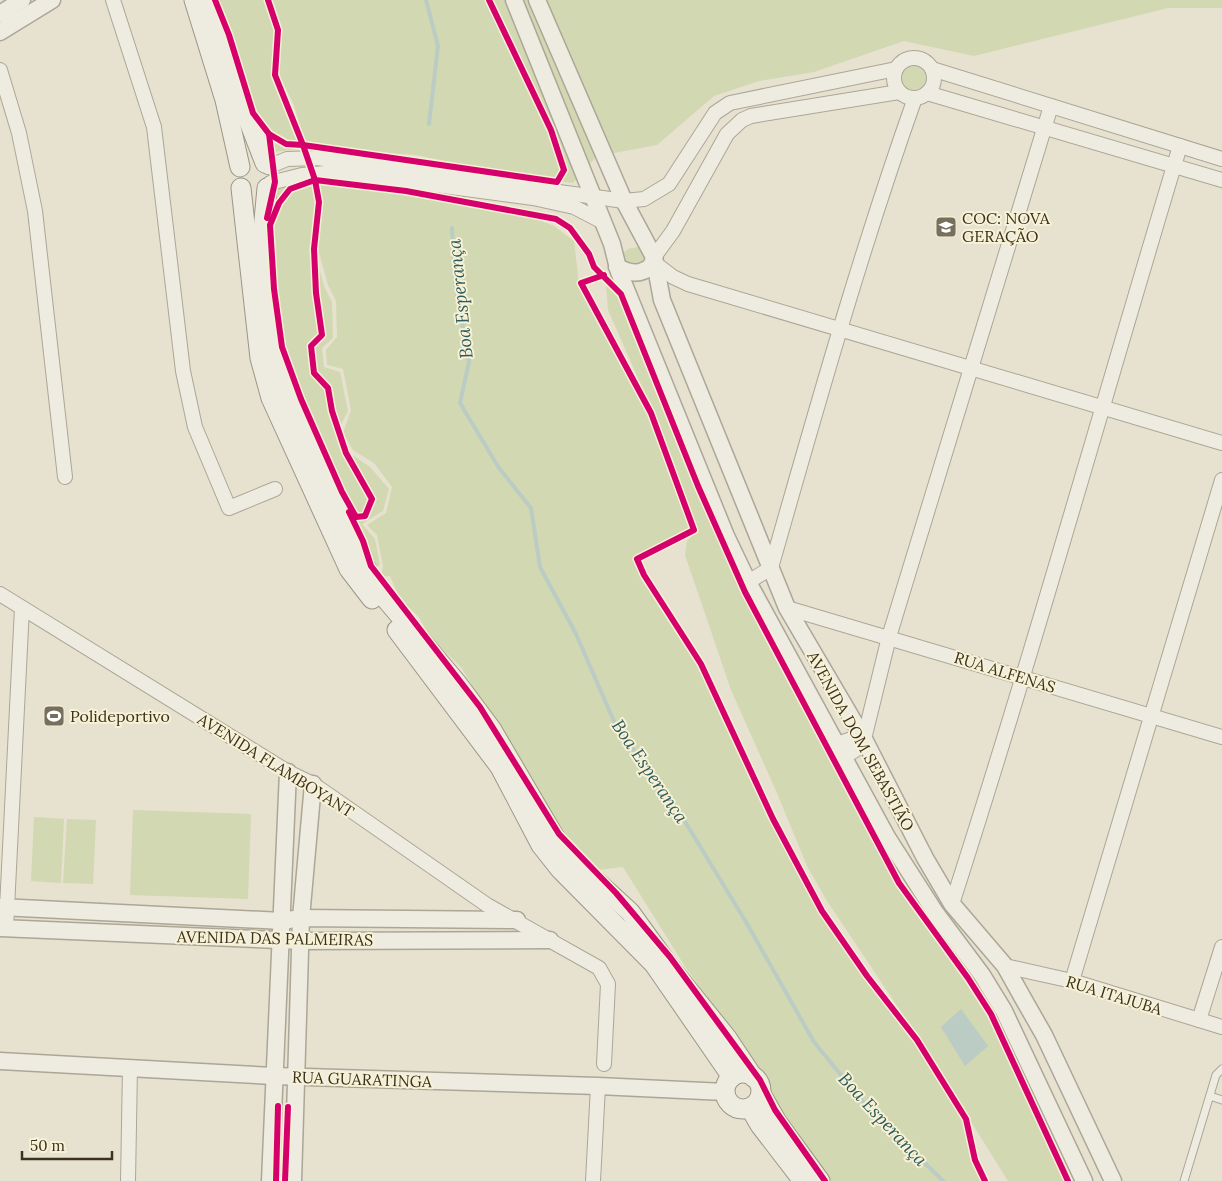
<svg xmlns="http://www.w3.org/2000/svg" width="1222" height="1181" font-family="Lora,serif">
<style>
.green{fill:#d2d8b1}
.water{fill:#baccc3}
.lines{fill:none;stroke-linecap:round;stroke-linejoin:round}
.stream{stroke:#baccc3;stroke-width:4}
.service-casing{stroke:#aca697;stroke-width:9}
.minor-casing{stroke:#aca697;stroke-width:16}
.tertiary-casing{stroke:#aca697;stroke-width:19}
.secondary-casing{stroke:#9b9688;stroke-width:21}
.service{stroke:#eeebe1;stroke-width:7}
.minor{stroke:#eeebe1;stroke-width:14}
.tertiary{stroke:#eeebe1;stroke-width:16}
.secondary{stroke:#eeebe1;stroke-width:19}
.cycleway-casing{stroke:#f7f1d5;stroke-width:9}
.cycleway{stroke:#d6006c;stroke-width:6}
.labels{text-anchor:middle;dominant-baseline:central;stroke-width:4;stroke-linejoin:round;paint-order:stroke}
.poi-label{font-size:16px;fill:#3c301f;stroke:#f7f1d5;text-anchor:start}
.street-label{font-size:16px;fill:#3c301f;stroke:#f7f1d5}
.water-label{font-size:18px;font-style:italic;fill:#2d5a5c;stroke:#f7f1d5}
</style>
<rect width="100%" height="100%" fill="#e6e2cf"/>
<g class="green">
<path d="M215 0H266L276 29 272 76 291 109 298 149 265 153Z"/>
<path d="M270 0H1222V8H1168L974 56 904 41 814 72 759 81 714 96 657 145 597 156 573 183 528 178 416 155 306 147 294 105 279 75 281 30Z"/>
<circle cx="914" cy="78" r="15"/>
<path d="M311 176 319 202 314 249 324 286 332 302 333 338 322 348 324 367 340 372 348 411 337 432 349 453 370 467 389 489 383 511 362 524 375 539 380 565 373 568 286 381 265 243 276 186Z"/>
<path d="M319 179 406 191 476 204 534 218 554 226 574 241 579 284 649 414 693 530 635 558 642 577 699 664 786 849 820 912 914 1040 963 1114 973 1160 983 1181H829L799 1142 775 1098 739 1049 728 1025 686 968 623 867 598 870 570 846 461 667 429 636 419 617 400 599 390 576 381 577 383 566 377 535 367 525 386 513 392 487 374 463 353 450 343 433 351 410 343 369 327 365 326 350 337 337 336 301 328 285 318 249 323 206Z"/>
<path d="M638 247 643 249 651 274C645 282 638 284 629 281L621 255 628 249Z"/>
<path d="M608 281 620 296 740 587 918 916 966 979 991 1016 1016 1063 1027 1093 1068 1181H1008L920 1040 827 901 807 866 777 793 731 690 685 555 687 541 697 531V527L672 470 652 410 608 310 606 282Z"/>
<path d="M133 810 251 814 248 899 130 895Z"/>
<path d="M34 817 64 819 61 883 31 881Z"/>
<path d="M67 819 96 820 93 884 63 883Z"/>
</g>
<path class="water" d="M961 1009 988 1046 965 1066 941 1027Z"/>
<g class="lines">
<g class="stream">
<path d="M426 0 438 46 429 124"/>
<path d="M452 228 455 281 469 362 460 403 499 468 531 508 540 567 576 634 616 726 678 810 746 922 814 1042 864 1103 943 1181"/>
</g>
<g class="service-casing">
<g id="service">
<path d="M1210 1096 1222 1100"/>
<path d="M1184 1181 1216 1075 1222 1069"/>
</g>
</g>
<g class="minor-casing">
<g id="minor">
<path d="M113 0 154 127 183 371 195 427 229 508 275 489"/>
<circle cx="914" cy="78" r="20"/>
<path d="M932 69 1222 159"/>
<path d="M0 70 19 133 35 211 65 477"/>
<path d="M927 93 1222 180"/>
<path d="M268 167 287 159 317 158 624 201 644 199 669 184 715 113 730 103 896 69"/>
<path d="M270 183 302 175 338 172 533 198 574 207 603 222"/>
<path d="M654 257 673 231 727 134 742 120 751 116 899 92"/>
<path d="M656 264 673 277 688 284 1222 443"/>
<path d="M748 582 771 568C816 410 860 253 915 98"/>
<path d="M0 594 288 772 313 784 487 905 599 968 608 984 604 1064"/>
<path d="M787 608 1222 737"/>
<path d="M837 744 854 738 864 739"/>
<path d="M844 757 860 747 864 739 889 637 1051 106"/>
<path d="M952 904C1033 653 1104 398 1180 146"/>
<path d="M6 928 22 608"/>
<path d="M1005 966 1072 981 1222 1027"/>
<path d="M1072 981 1222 480"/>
<path d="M1199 1020 1222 947"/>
<path d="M128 1181 130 1068"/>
<path d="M593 1181 598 1086"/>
</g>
</g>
<g class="tertiary-casing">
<g id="tertiary">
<path d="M514 0 612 244 619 272 726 536 748 582 887 837 935 912 982 975 1004 1011 1084 1181"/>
<path d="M537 0 624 201 654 257 662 300 787 608 864 739 925 858 952 904 1005 966 1024 1000 1044 1035 1113 1181"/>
<path d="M0 14 22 0"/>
<path d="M0 32 52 0"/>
<path d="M617 267C629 273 640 276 651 266L654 259"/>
<path d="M0 907 282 921 301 918 517 920"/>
<path d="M0 928 301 941 550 940"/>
<path d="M0 1061 274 1076 598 1086 725 1092"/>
<path d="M270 1181 288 772"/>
<path d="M293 1181 301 918 313 784"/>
</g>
</g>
<g class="secondary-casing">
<g id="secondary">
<path d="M194 0 225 100 240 167"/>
<path d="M209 0 246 114 265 163"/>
<path d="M241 188 260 358 271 398 349 569 372 599"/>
<path d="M267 188 262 242 269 319 282 382 355 549 379 591 457 683 492 730 557 841 572 859 630 912 669 966 727 1038 753 1077"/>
<path d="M397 630 500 767 541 845 560 869 654 964 732 1077"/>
<circle cx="743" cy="1091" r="18"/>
<path d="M761 1094 777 1122 820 1181"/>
<path d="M750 1108 760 1125 803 1181"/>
</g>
</g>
<use href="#service" class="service"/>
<use href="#minor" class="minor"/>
<use href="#tertiary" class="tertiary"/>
<use href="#secondary" class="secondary"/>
<g class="cycleway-casing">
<g id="cycleway">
<path d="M215 0 229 35 253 113 269 134 286 144 303 145 275 75 278 30 268 0"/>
<path d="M489 0 551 130 564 170 557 182 303 145 315 180 319 202 314 249 316 293 322 335 311 346 314 373 328 388 332 411 346 453 372 499 365 516 356 517 342 492 301 399 282 347 274 289 270 225 279 203 290 189 315 180 406 191 556 219 570 228 589 254 594 267 621 294 698 486 745 592 899 883 968 978 991 1014 1068 1181"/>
<path d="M267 218 275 182 269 134"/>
<path d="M604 275 581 283 651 413 694 530 637 559 644 575 701 664 773 819 822 911 867 976 917 1040 966 1119 975 1160 985 1181"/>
<path d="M349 512 363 541 371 566 480 707 559 834 616 893 670 957 760 1080 775 1110 825 1181"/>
<path d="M276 1181 278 1106"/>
<path d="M285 1181 288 1107"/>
</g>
</g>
<use href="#cycleway" class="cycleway"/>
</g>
<defs>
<g id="school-square" transform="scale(1.125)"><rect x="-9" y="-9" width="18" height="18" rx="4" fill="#786e5d" stroke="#f7f1d5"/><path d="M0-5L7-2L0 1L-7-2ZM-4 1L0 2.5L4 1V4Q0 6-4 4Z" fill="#fff"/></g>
<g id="stadium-square" transform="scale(1.125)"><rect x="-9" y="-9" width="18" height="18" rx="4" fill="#786e5d" stroke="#f7f1d5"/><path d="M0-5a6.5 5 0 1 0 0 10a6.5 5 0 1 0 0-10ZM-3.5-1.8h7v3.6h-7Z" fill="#fff"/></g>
</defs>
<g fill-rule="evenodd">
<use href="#school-square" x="946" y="227"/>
<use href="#stadium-square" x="54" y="716"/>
</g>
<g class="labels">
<g class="poi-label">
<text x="962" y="218">COC: NOVA<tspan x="962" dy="18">GERAÇÃO</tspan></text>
<text x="70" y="716">Polideportivo</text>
</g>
<g class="street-label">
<text transform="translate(1005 672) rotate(17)">RUA ALFENAS</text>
<text transform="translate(861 741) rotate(61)">AVENIDA DOM SEBASTIÃO</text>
<text transform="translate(276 765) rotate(32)">AVENIDA FLAMBOYANT</text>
<text transform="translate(275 938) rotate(1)">AVENIDA DAS PALMEIRAS</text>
<text transform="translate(1114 995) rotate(17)">RUA ITAJUBA</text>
<text transform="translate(362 1079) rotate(2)">RUA GUARATINGA</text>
</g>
<g class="water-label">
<text transform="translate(460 299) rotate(-96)">Boa Esperança</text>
<text transform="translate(650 771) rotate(56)">Boa Esperança</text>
<text transform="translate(883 1119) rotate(47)">Boa Esperança</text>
</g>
</g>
<path d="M22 1151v8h90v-8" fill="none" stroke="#3c301f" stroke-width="2.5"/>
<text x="30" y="1151" font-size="15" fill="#3c301f" stroke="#f7f1d5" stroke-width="4" paint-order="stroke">50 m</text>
</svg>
